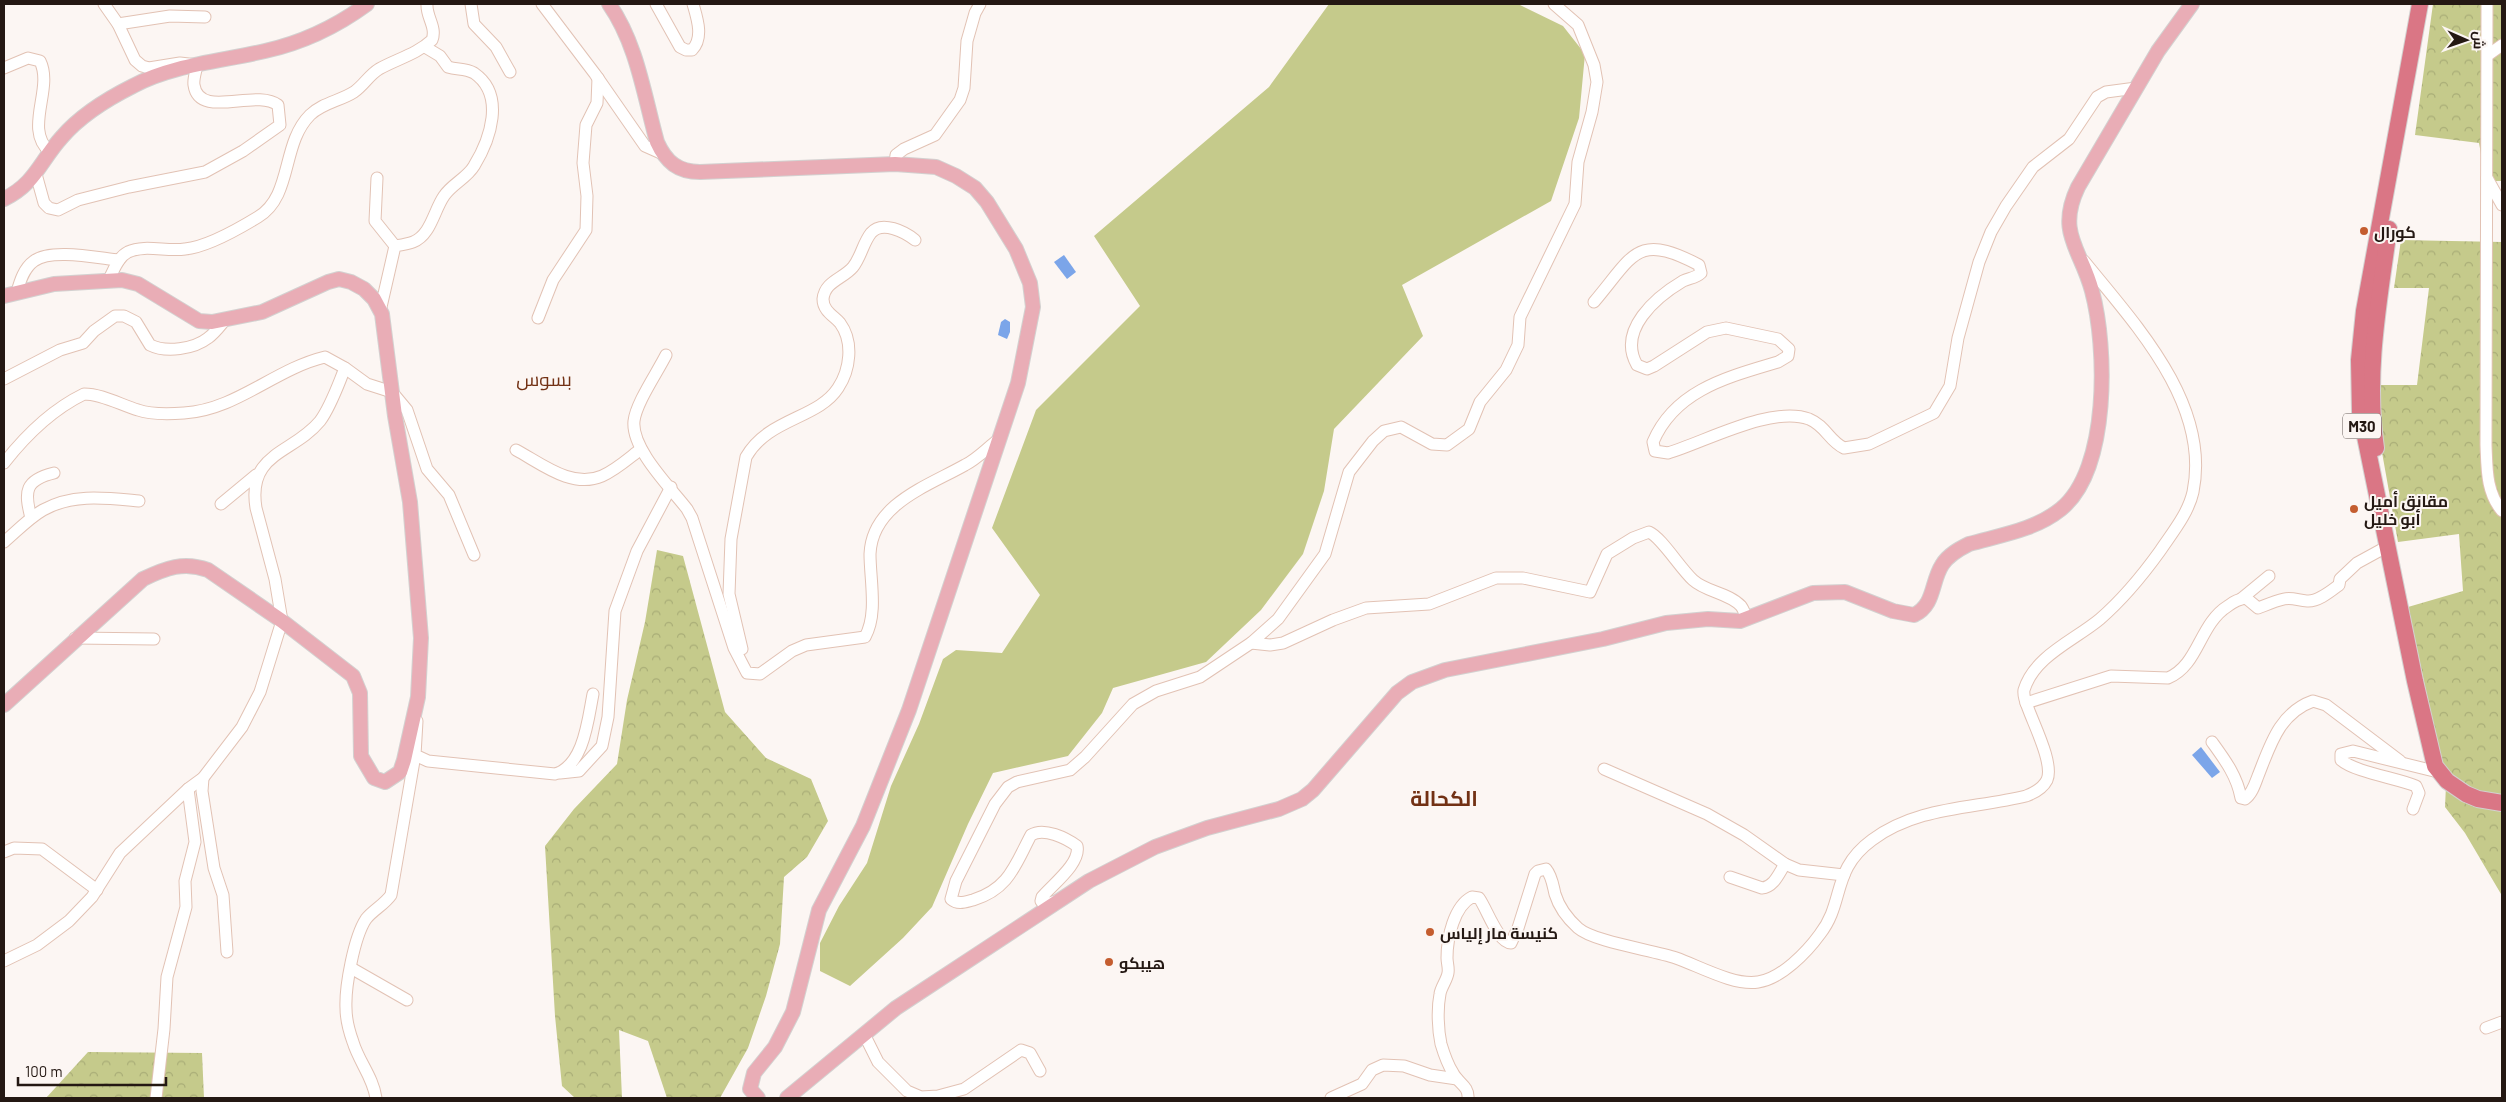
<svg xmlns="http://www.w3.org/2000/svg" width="2506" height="1102" font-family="Barlow,Cairo,sans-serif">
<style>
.green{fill:#c5ca8b}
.forest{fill:url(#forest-crowns)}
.water{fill:#7ba5e9}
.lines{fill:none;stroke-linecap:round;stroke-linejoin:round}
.minor-casing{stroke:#e2c2b4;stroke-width:13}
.major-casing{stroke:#d3d1d0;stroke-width:16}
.highway-casing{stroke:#d3d1d0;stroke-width:18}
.minor{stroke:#fff;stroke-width:11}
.major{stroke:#e9adb6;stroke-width:14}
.highway{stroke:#da7685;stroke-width:16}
.poi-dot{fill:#c45d2f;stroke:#fcf6f3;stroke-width:2}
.labels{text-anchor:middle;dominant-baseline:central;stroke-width:4;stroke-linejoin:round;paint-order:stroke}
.shield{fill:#fcf6f3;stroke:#655b56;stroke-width:1}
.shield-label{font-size:15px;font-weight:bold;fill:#241813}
.poi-label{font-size:16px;font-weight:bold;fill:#241813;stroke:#fcf6f3;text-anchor:start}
.quarter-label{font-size:19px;fill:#723114;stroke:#fcf6f3}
.district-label{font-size:21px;font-weight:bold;fill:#723114;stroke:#fcf6f3}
</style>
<defs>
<pattern id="forest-crowns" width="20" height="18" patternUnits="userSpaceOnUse" patternTransform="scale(1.25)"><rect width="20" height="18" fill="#c5ca8b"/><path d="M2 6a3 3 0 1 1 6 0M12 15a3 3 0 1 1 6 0" fill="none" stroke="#a9ad77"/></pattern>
</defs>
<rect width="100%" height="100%" fill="#fcf6f3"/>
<path class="green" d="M1329 4H1518L1563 26 1585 54 1579 118 1551 201 1402 285 1423 336 1334 429 1324 491 1303 554 1261 610 1206 662 1113 688 1102 713 1068 756 993 773 968 824 932 907 903 938 850 986 820 971V943L839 906 867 863 891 786 919 724 943 659 956 650 1002 653 1040 595 992 528 1036 410 1140 306 1094 236 1269 87Z"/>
<g class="forest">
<path d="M2433 4H2502V181H2486L2479 143 2415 135Z"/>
<path d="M2401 240 2502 242 2501 894 2465 833 2445 807 2446 785 2408 607 2463 591 2459 534 2398 542 2370 385H2417L2429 288H2394Z"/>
<path d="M657 550 683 556 725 712 766 758 811 779 828 821 807 857 784 877 780 944 766 996 748 1048 720 1098H667L648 1041 619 1030 622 1098H575L562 1086 555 1016 545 846 574 809 617 764 627 700 645 622Z"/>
<path d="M88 1052 202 1053 204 1098H46Z"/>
</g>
<g class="water">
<path d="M1064 255 1076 272 1067 279 1054 262Z"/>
<path d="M1005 319 1010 322V332L1007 339 998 335 1001 322Z"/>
<path d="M2201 747 2220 772 2212 778 2192 755Z"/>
</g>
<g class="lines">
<g class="minor-casing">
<g id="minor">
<path d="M471 4 474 24 496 47 510 72"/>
<path d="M542 4 595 74 645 146 663 154"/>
<path d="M656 4 680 47 686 50H692C704 38 697 18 693 4"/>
<path d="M2487 4 2486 445C2487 468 2486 492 2502 511"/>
<path d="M118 24 170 16 205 17"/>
<path d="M2488 55 2502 45"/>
<path d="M4 68 28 58 40 61C54 89 23 129 50 152"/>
<path d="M895 164 896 155 904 149 935 135 960 100 964 88 967 41 975 13 980 4"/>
<path d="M36 174 44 203 49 208 58 210 78 200 129 187 205 172 243 151 280 125 278 105C256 88 199 120 194 85 193 79 196 71 197 65L180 63 149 68 142 66 135 60 118 24 104 4"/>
<path d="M377 178 375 221 395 246"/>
<path d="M2487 178 2502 205"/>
<path d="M109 279C114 270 118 257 128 252 145 244 167 252 185 249 206 247 240 228 258 217 293 196 281 144 310 115 322 103 340 101 354 92 364 85 369 75 379 69 397 59 417 54 432 40 437 27 426 17 427 4"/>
<path d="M17 292C20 281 24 268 34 261 51 248 98 258 119 260"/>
<path d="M1594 302C1634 255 1636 232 1699 265L1701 273C1696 278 1689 278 1683 281 1656 297 1617 330 1637 365L1647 369 1654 366 1707 332 1726 328 1778 339 1789 349 1788 356 1778 362C1728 377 1675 390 1653 442L1655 451 1668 453C1705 442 1772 405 1809 419 1826 426 1829 441 1844 448L1869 444 1934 413 1950 386 1958 338 1979 262 1991 232 2006 206 2033 167 2069 139 2097 97 2106 92 2136 88"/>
<path d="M382 314 381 307 395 246C401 245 408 244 413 242 431 235 434 210 444 196 452 184 467 178 474 166 490 140 506 95 474 73 465 68 457 70 448 67L440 56 425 47"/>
<path d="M538 318 553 280 586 230 587 196 583 163 586 125 597 103 598 78"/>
<path d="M666 355C657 373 636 403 634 421 631 449 671 488 687 509L692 518 734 648 747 673 760 674 792 651 806 645 865 637C878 614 870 580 870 554 872 504 928 486 965 465 977 459 987 448 998 440"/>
<path d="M4 379 60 350 83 343 94 331 115 316H124L136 322 150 345C166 353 194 349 208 338 215 333 220 326 225 320"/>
<path d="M516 450C542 464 572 489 602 476 616 470 629 458 641 449"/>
<path d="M4 463C26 435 51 410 84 394 102 394 121 405 138 410 152 415 170 414 184 413 236 410 275 369 325 357L345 368 367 384 392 392 407 410 427 469 449 495 474 555"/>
<path d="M221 504 256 475"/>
<path d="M31 518C24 491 25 480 54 473"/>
<path d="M4 542C17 531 29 518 43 510 73 493 107 498 139 501"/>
<path d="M2241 599 2269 576"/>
<path d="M75 638 154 639"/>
<path d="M1251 643 1270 645 1283 643 1333 620 1366 608 1429 604 1496 578H1523L1590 592 1607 554 1633 538 1649 532C1661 537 1680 568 1693 580 1706 592 1729 593 1741 606 1744 610 1745 615 1748 619"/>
<path d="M742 649 729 594 731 539 746 457C768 418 818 419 838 388 850 370 854 342 840 323 834 316 823 311 823 299 825 281 843 279 853 267 861 257 863 243 871 233 882 220 905 232 915 240"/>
<path d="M2026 703 2111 676 2168 678C2199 665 2199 624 2228 606 2233 602 2239 599 2246 598L2258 608C2266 605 2275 601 2284 599 2293 597 2299 601 2307 601 2318 602 2331 591 2339 585L2340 579 2357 563 2388 546"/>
<path d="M417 721 415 755 428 761 555 774C584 766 588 719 593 694"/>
<path d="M2212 742C2225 760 2237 776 2241 798L2245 799C2252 794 2255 784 2258 776 2270 746 2279 713 2313 701L2326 705 2400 761"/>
<path d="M1604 769 1707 814 1744 835 1785 864 1799 870 1844 875"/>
<path d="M560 773 579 771 602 746 608 717 615 611 637 551 671 487"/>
<path d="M203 778 202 791 214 868 223 895 227 952"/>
<path d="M2413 809 2419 793 2416 786C2396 778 2355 772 2341 760V754L2353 751 2442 773"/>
<path d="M4 852 14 848 42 849 97 890"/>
<path d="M1730 877 1762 888C1774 887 1779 873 1785 864"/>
<path d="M1056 901 1044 905 1041 901 1042 897C1053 884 1081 863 1077 846 1066 838 1044 827 1031 835 1015 865 1009 889 973 900 965 902 958 905 951 899L956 881 995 804 1008 787 1017 782 1070 770 1085 757 1133 704 1156 691 1200 677 1251 643 1278 619 1325 554 1349 472 1373 441 1384 431 1401 427 1432 444 1447 445 1469 429 1480 402 1506 370 1518 345 1520 317 1575 204 1578 162 1592 112 1597 82 1594 65 1578 25 1554 4"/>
<path d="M4 961 37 945 69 921 92 897 120 853 188 789 203 778 242 727 260 692 282 621 275 579 256 508C247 452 293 454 320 421 331 406 338 385 345 368"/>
<path d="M351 968 407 1000"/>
<path d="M2486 1028 2502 1022"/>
<path d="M864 1034 878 1062 907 1091 921 1097 938 1096 964 1089 1021 1050 1030 1053 1040 1071"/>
<path d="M156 1098 164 1029 167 977 186 907 185 881 195 842 188 789"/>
<path d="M376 1098C373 1077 359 1062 353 1042 349 1031 346 1020 346 1008 345 987 354 937 366 919 373 910 384 905 391 895L415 755"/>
<path d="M1331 1098 1362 1084 1372 1070 1383 1065 1404 1066 1430 1075 1457 1079"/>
<path d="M1468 1098C1469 1086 1458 1083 1453 1073 1448 1065 1444 1054 1441 1044 1438 1030 1437 1009 1440 994 1441 987 1447 980 1448 973 1449 968 1447 963 1447 958 1447 938 1454 906 1472 897L1479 898C1487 909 1498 943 1511 943L1518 928 1535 874 1538 871 1546 869C1552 876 1553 886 1555 894 1559 907 1568 919 1578 928 1594 942 1653 950 1676 958 1699 966 1734 986 1758 982 1781 979 1807 952 1820 934 1845 902 1831 870 1872 840 1918 806 1973 809 2026 796 2034 793 2043 788 2047 780 2054 764 2034 725 2028 708 2026 703 2023 696 2024 690 2034 656 2075 640 2100 619 2123 599 2142 576 2160 551 2172 533 2188 514 2193 492 2211 404 2135 324 2084 261"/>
</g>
</g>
<g class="major-casing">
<g id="major">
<path d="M609 4C637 44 644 95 657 142 666 162 678 172 700 172L895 164 936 167 956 176 975 188 987 202 1016 249 1030 283 1033 307 1018 383 909 710 863 826 819 910 793 1012 775 1047 754 1073 750 1089 758 1098"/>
<path d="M4 199C36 183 40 161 62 137 80 116 109 98 133 86 171 65 223 61 265 51 301 43 337 26 367 4"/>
<path d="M4 296 54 284 122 280 138 284 199 321 212 322 262 312 328 282 339 279 351 282 364 289 374 299 382 314 395 416 410 502 421 638 418 697 404 760 400 772 385 782 374 778 361 756 360 693 353 676 282 621 208 570C184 561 166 568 143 579L4 705"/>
<path d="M787 1098 896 1008 1089 881 1155 847 1207 828 1279 809 1302 799 1313 790 1397 693 1412 682 1445 670 1603 639 1666 623 1708 619 1740 621 1813 593 1845 592 1893 611 1914 615C1935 605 1931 582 1942 565 1948 555 1959 549 1969 544 2001 535 2035 530 2061 509 2110 469 2107 347 2092 291 2081 249 2056 233 2078 187L2158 51 2192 4"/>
</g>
</g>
<g class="highway-casing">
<g id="highway">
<path d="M2420 4 2364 311 2359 360 2360 412 2415 681 2435 766 2447 781 2466 794 2478 799 2502 803"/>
<path d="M2376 448C2365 375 2379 301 2389 229"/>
</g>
</g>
<use href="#minor" class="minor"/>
<use href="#major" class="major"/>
<use href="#highway" class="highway"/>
</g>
<g class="poi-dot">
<circle cx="2364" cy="231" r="5"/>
<circle cx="2354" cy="509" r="5"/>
<circle cx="1430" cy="932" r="5"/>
<circle cx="1109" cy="962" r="5"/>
</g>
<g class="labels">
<rect class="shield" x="2343" y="413.5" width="38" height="25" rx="4"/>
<g class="shield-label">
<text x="2362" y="426">M30</text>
</g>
<g class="poi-label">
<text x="2374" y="231">كورال</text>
<text x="2364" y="500">مقانق أميل<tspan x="2364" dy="18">أبو خليل</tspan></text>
<text x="1440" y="932">كنيسة مار إلياس</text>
<text x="1119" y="962">هيبكو</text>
</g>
<g class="quarter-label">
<text x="544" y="378">بسوس</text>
</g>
<g class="district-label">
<text x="1444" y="797">الكحالة</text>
</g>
</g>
<rect width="2506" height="1102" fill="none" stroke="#241813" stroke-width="10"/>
<g transform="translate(2466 40) rotate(92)" stroke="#fcf6f3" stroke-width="4" paint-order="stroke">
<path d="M0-4L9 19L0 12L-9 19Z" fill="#241813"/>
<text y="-8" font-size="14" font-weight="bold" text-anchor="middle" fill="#241813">ش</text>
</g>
<path d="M18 1077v8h148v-8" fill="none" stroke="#241813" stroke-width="2.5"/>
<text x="25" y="1077" font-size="15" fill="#241813" stroke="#fcf6f3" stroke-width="4" paint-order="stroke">100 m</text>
</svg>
